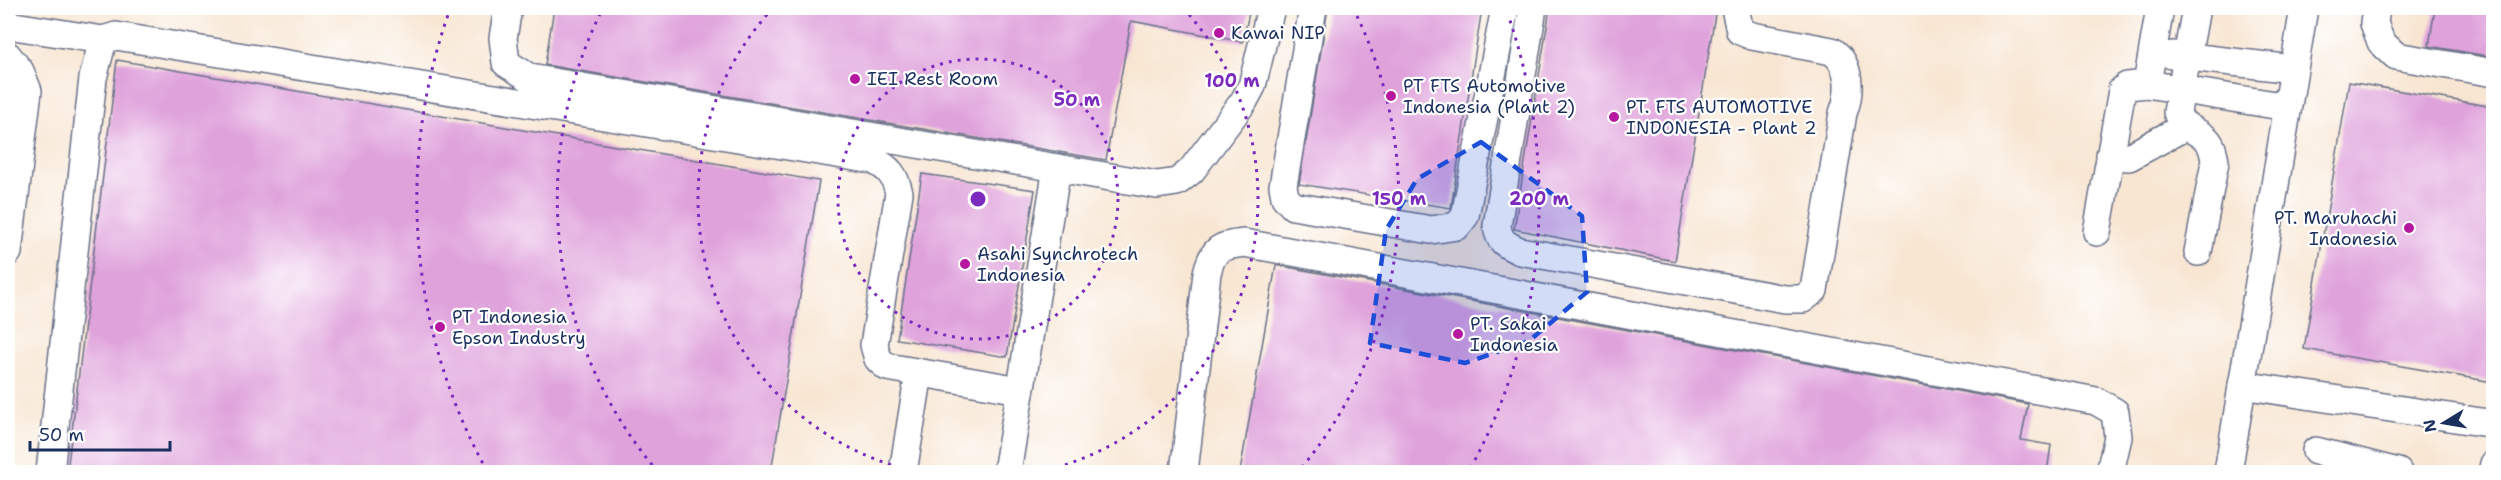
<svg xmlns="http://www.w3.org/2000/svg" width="2501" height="480" font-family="'Shantell Sans',sans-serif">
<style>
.building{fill:#dfa2db}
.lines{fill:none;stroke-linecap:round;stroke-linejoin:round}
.minor-casing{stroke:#686f87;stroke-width:30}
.minor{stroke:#fff;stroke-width:27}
.marked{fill:#1d4ed8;fill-opacity:0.2;stroke:#1d4ed8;stroke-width:4.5;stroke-dasharray:12 8;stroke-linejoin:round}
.ring{fill:none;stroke:#7b2cbf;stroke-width:3;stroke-dasharray:3 6}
.poi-dot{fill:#b5179e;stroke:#fff;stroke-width:2}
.labels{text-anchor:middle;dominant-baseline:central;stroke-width:4.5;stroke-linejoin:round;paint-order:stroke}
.poi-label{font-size:18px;fill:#1b2f5e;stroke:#fff;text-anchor:start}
.centre{fill:#7b2cbf;stroke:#fff;stroke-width:3}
.ring-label{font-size:18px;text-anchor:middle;font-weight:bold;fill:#7b2cbf;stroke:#fff;stroke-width:4.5;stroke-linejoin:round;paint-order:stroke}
</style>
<rect width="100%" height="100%" fill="#fff"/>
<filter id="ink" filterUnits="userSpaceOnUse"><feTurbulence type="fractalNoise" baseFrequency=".0167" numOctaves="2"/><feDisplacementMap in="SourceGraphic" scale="12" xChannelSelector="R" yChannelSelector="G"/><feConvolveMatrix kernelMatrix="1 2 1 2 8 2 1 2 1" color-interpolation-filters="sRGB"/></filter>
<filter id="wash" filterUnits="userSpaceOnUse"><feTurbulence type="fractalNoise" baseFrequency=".008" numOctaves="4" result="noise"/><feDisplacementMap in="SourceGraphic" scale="24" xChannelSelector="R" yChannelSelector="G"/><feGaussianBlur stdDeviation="1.35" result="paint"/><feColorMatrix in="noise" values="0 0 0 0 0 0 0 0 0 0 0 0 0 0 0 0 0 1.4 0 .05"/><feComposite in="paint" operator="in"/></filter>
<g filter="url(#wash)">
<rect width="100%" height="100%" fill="#f8e6d3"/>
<g id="blocks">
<g class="building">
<path d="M554 8H1250L1243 42 1131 21 1106 160 545 65Z"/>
<path d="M1328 8H1482L1451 208 1299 184Z"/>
<path d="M1550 8H1716L1675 261 1514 229Z"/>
<path d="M2435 8H2493V57L2429 46Z"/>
<path d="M117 60 819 181 771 472H67Z"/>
<path d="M2349 82 2493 107V382L2304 349Z"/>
<path d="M922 174 1035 190 1007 357 897 339Z"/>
<path d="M1276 265 2028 404 2021 440 2051 445 2047 472H1240Z"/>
</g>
</g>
</g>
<g filter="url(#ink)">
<use href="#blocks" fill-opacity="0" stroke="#686f87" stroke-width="1.5"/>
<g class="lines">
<g class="minor-casing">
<g id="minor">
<path d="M508 8 503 38 506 63 530 78 1157 185 1177 182 1191 171 1244 101 1252 86 1271 8"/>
<path d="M1313 8 1283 186 1285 197 1293 206 1431 230 1457 226 1465 216 1505 8"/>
<path d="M1533 8 1497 226C1499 242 1506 245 1520 251L1785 299H1803L1814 290 1843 113C1851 93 1851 64 1832 51L1752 36 1740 31 1735 8"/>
<path d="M2160 8 2147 84 2287 107"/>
<path d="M2196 8 2177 112 2180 121C2199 137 2212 133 2215 162L2198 252"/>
<path d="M2376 8 2374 23 2381 42 2396 56 2494 73"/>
<path d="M8 25 103 40"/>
<path d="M2172 55 2293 69"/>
<path d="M8 56 20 71 28 91 8 252"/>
<path d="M2110 155 2129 157 2186 126"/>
<path d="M2097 232 2122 90 2127 86 2147 84"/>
<path d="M2242 385 2494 424"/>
<path d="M2316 451 2398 472"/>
<path d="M50 472 93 78 103 40 116 36 873 160C889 168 895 175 899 193L874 345 878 359 887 367 1020 390"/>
<path d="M903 472 919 373"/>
<path d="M1007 472 1057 168"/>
<path d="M1184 472 1207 273C1213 248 1220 246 1244 243L2096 401 2115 412 2118 437 2110 472"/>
<path d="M2228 472 2304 8"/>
<path d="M2492 472 2494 464"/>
</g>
</g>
<use href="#minor" class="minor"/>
</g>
</g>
<path class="marked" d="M1481 142 1582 216 1587 292 1529 341 1465 363 1370 343 1386 230 1417 179Z"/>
<g class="ring">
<circle cx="978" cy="199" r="140"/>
<path d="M917 472A280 280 0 0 1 773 8M1183 8A280 280 0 0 1 1039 472"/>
<path d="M658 472A421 421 0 0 1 603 8M1353 8A421 421 0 0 1 1298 472"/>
<path d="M487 471A561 561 0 0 1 449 12M1507 12A561 561 0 0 1 1469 471"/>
</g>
<g class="poi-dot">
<circle cx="1219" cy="33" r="6"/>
<circle cx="855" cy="79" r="6"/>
<circle cx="1391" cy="96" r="6"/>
<circle cx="1614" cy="117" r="6"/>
<circle cx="2409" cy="228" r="6"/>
<circle cx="965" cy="264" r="6"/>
<circle cx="440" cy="327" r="6"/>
<circle cx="1458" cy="334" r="6"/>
</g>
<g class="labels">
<g class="poi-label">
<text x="1231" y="33">Kawai NIP</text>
<text x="867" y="79">IEI Rest Room</text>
<text x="1403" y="86">PT FTS Automotive<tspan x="1403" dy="21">Indonesia (Plant 2)</tspan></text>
<text x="1626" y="107">PT. FTS AUTOMOTIVE<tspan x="1626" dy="21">INDONESIA - Plant 2</tspan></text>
<text x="2397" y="218" text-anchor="end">PT. Maruhachi<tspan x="2397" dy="21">Indonesia</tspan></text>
<text x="977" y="254">Asahi Synchrotech<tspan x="977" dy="21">Indonesia</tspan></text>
<text x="452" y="317">PT Indonesia<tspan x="452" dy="21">Epson Industry</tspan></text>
<text x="1470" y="324">PT. Sakai<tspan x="1470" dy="21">Indonesia</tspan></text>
</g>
</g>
<circle cx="978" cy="199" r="9" class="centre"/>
<g class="ring-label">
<text x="1232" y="87">100 m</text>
<text x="1077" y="106">50 m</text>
<text x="1399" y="205">150 m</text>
<text x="1539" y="205">200 m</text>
</g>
<rect width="2501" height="480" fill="none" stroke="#fff" stroke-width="30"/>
<g transform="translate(2444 423) rotate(259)" stroke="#ffffff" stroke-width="4.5" paint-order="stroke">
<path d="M0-4.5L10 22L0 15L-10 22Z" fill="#1b2f5e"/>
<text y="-9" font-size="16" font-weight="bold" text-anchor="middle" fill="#1b2f5e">N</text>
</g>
<path d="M30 441v9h140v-9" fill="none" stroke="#1b2f5e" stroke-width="3"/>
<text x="39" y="441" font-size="18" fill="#1b2f5e" stroke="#ffffff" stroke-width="4.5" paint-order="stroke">50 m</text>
</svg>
